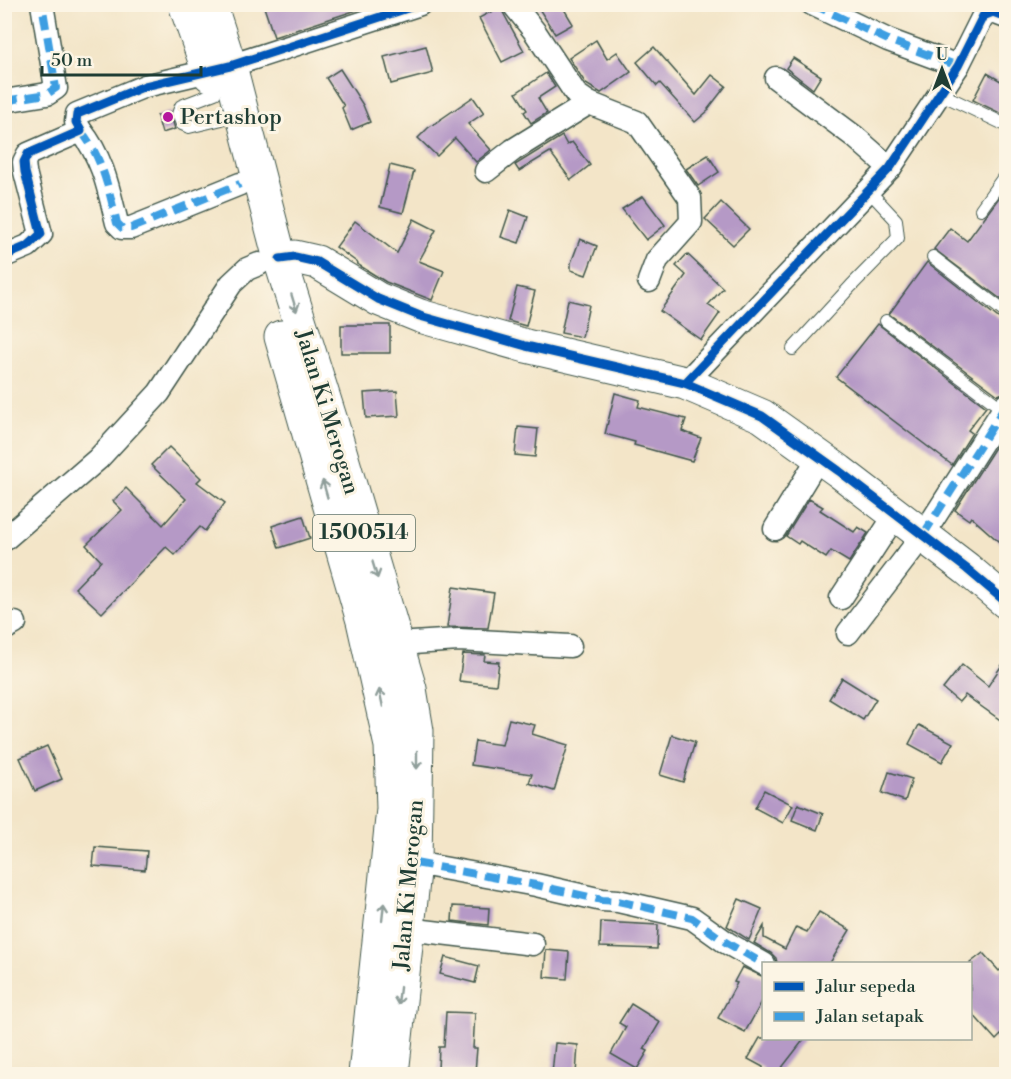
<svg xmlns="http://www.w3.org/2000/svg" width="1011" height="1079" font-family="'Libre Bodoni',serif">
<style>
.building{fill:#b599c6}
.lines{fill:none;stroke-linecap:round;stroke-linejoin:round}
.lane-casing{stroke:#3f564a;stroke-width:14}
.street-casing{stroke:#3f564a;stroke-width:25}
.secondary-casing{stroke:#3f564a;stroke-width:35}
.highway-casing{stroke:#3f564a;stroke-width:35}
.lane{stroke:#fff;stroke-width:12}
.street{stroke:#fff;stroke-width:22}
.secondary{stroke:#fff;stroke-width:33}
.highway{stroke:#fff;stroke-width:33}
.quiet{stroke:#3c9ee2;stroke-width:8;stroke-dasharray:15 8;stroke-linecap:butt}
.cycleway-casing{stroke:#fcf5e5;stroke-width:13}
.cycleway{stroke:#0057b8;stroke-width:9}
.oneway{stroke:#8f9e9a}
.poi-dot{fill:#b5179e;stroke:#fcf5e5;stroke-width:2}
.labels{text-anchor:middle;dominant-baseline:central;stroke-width:6;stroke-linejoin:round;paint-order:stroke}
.shield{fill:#fcf5e5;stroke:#617469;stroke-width:1.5}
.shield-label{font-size:21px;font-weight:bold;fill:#1f3d34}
.poi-label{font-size:22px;fill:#1f3d34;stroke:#fcf5e5;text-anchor:start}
.street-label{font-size:22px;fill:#1f3d34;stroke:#fcf5e5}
</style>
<rect width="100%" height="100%" fill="#fcf5e5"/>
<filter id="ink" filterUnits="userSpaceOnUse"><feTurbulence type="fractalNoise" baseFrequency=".0167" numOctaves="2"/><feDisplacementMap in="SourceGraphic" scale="12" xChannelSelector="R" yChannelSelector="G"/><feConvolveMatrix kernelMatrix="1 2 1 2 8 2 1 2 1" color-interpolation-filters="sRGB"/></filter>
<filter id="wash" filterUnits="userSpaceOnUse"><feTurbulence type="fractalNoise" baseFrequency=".008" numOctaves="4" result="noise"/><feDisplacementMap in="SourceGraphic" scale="24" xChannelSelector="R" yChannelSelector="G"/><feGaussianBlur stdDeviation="1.35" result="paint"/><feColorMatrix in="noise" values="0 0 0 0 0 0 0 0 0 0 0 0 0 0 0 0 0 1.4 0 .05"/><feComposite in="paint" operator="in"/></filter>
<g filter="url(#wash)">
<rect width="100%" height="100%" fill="#f3e5c8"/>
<g id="blocks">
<g class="building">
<path d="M263 4H366V7L274 37Z"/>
<path d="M536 4H561L573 24 555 34Z"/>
<path d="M500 7 524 51 502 62 479 18Z"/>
<path d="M596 40 607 59 617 52 631 72 601 93 586 84 569 58Z"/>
<path d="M426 46 433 73 391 84 384 57Z"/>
<path d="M654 47 696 95 712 75 726 86 708 109 709 110 695 122 660 83 657 86 637 62Z"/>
<path d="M793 58 821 76 813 89 786 68Z"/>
<path d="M340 69 363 105 370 122 351 130 342 108 344 106 326 78Z"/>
<path d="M546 73 555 87 538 98 547 113 531 123 524 112 527 110 516 93Z"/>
<path d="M987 73 1006 84V116L973 100Z"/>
<path d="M473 97 484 113 468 124 491 150 476 162 455 138 437 156 418 138 428 128Z"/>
<path d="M170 112 175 129 162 133 157 116Z"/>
<path d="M562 136 567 145 572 142 590 165 571 180 550 152 519 171 515 165Z"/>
<path d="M708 155 719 172 698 186 686 169Z"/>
<path d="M390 165 414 171 403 213 380 207Z"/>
<path d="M1006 188V303L934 249 950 228 967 241Z"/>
<path d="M643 196 665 225 646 240 622 209Z"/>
<path d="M721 202 749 229 733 245 705 219Z"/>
<path d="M510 210 528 217 519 243 501 237Z"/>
<path d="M414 219 436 230 419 261 444 271 432 300 386 282 357 264 358 263 336 247 355 221 397 253Z"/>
<path d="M580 239 597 246 586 275 571 270V263Z"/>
<path d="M687 254 723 288 708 305 720 313 701 340 660 311 686 275 676 266Z"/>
<path d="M927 262 1001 320 1006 321V392L998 395 889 314Z"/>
<path d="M517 287 535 291 526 326 508 321Z"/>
<path d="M568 300 589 305 582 337 561 333Z"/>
<path d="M878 324 986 407 968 430 972 433 952 465 836 377Z"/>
<rect x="341" y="325" width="49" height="28"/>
<path d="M397 391 399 416 366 418 364 393Z"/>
<path d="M615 393 640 400 638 407 686 419 682 431 701 438 692 461 634 445 635 442 605 434Z"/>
<path d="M518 427 538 429 535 457 515 455Z"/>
<path d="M1006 433V548L971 517 969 520 955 510 994 449Z"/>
<path d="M169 447 201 478 197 482 225 503 205 531 200 527 175 555 166 547 102 613 75 588 101 561 86 545 122 510 113 501 126 488 163 525 186 499 151 465Z"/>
<path d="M809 499 823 507 820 510 854 532 858 527 868 533 849 562 831 551 826 558 800 541 798 544 786 536Z"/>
<path d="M303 516 310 538 279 548 272 526Z"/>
<path d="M453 587 494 593 488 628 447 627Z"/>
<path d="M463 654 485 655 484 661 499 662 496 685 459 681Z"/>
<path d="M1006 659V724L965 695 959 702 943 689 962 665 988 686Z"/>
<path d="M842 678 876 699 863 720 829 699Z"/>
<path d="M509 719 535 725 532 734 568 745 554 791 529 783 532 774 471 765 475 741 502 745Z"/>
<path d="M919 725 953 743 942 762 909 744Z"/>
<path d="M672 735 695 742 683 782 660 775Z"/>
<path d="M47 746 62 779 35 791 20 758Z"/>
<path d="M889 772 912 779 905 801 882 793Z"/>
<path d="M764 790 793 805 783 823 755 808Z"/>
<path d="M798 804 823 814 817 830 792 820Z"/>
<path d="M95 847 147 851 145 870 93 866Z"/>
<path d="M739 899 762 909 749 940 727 926Z"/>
<path d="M453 906 489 908 488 925 452 921Z"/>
<path d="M819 912 850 930 830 963H777L776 958 771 953 754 943 764 926V938L785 949 796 927 807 932Z"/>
<path d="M601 922 658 925 657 949 600 947Z"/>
<path d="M546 950 569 952 567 979 544 977Z"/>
<path d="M983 953 999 971 1006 965V1030L996 1040 970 1011V963Z"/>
<path d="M445 957 479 966 475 983 440 974Z"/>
<path d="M742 967 764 977V998L745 1032 718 1018 737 983 734 982Z"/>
<path d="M631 1004 660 1022 644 1049 648 1051 637 1069 611 1054 626 1027 619 1023Z"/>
<path d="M446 1012 475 1013 473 1048H477L475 1072 438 1070 439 1047H444Z"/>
<path d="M760 1038H805L777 1074H763V1067L748 1059Z"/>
<path d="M555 1043 578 1045 576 1074H552Z"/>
</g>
</g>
</g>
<g filter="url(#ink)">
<use href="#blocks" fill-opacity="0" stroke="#3f564a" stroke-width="1.5"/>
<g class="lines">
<g class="lane-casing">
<g id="lane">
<path d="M215 93 181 106 178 114 182 124 189 127 222 119"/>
<path d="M941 94 1006 125"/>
<path d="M981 209 1006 174"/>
<path d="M933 257 1006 313"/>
<path d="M886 321 1004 410"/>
<path d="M793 349 851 286 898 238 896 220 869 191"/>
</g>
</g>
<g class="street-casing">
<g id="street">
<path d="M513 4 535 32 576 94 589 103 637 122 690 198 691 222 657 260 649 281"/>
<path d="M812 4 888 40 958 66"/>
<path d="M776 78 855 137 890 168"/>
<path d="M4 101 47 94 56 88 42 4"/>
<path d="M81 131C103 158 109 191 117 223L122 228H131L240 184"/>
<path d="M486 171 513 150 589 103"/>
<path d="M4 256 28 246 41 234 25 172 24 162 28 154 81 131 76 122 77 114 145 86 230 66 420 4"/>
<path d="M685 383 890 168 958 66 983 16 993 12 1006 17"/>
<path d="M775 529 819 457"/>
<path d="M4 540 98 459 159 393 231 284 247 269 259 264"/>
<path d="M841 598 896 514"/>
<path d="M4 629 15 623"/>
<path d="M848 633 923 535 1006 405"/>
<path d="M397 644 459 640 570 646"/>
<path d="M415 863 536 885 602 900 618 901 692 918 727 943 764 964"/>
<path d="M407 929 533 944"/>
</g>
</g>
<g class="secondary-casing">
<path id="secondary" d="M280 259 295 257 317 262 378 299 420 316 526 346 685 383 762 416 839 471 967 569 1006 602"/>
</g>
<g class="highway-casing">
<g id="highway">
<path d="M185 4 210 75"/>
<path d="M210 4 230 66 280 259 332 424 410 689 417 731 415 863 392 1074"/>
<path d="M281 337 363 621 391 746 393 809 365 1074"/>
</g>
</g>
<use href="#lane" class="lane"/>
<use href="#street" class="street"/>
<use href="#secondary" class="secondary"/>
<use href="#highway" class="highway"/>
<g class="quiet">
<path d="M812 4 888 40 958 66"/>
<path d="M4 101 47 94 56 88 42 4"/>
<path d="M81 131C103 158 109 191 117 223L122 228H131L240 184"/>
<path d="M923 535 1006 405"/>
<path d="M415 863 536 885 602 900 618 901 692 918 727 943 764 964"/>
</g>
<g class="cycleway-casing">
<g id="cycleway">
<path d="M4 256 28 246 41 234 25 172 24 162 28 154 81 131 76 122 77 114 145 86 230 66 420 4"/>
<path d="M280 259 295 257 317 262 378 299 420 316 526 346 685 383 762 416 839 471 967 569 1006 602"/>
<path d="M685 383 890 168 958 66 983 16 993 12 1006 17"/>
</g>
</g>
<use href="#cycleway" class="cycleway"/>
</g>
<defs><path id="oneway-shaft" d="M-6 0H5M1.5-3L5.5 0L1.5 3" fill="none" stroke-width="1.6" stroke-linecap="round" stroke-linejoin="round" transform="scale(1.5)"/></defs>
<g class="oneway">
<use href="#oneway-shaft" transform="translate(294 303) rotate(73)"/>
<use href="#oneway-shaft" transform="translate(325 489) rotate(-106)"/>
<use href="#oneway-shaft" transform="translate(375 570) rotate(73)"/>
<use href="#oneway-shaft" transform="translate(381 698) rotate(-102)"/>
<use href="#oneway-shaft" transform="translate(417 760) rotate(90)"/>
<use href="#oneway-shaft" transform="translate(383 912) rotate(-84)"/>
<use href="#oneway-shaft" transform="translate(399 996) rotate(97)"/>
</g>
</g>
<circle class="poi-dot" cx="168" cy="117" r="6"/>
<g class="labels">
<rect class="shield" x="313" y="515" width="102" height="36" rx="4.5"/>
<g class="shield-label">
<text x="364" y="533">1500514</text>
</g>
<g class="poi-label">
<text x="180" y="117">Pertashop</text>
</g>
<g class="street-label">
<text transform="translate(327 412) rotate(73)">Jalan Ki Merogan</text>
<text transform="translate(409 885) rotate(-85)">Jalan Ki Merogan</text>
</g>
</g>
<rect width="1011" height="1079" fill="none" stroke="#fcf5e5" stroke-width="24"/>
<rect x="762" y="962" width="210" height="78" fill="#fcf5e5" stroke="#a4ab9e" stroke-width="1.5"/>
<rect x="774" y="982" width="30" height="9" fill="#0057b8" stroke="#a4ab9e" stroke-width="1.5"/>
<text x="816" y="992" font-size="18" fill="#1f3d34">Jalur sepeda</text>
<rect x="774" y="1012" width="30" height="9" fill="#3c9ee2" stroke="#a4ab9e" stroke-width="1.5"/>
<text x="816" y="1022" font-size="18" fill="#1f3d34">Jalan setapak</text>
<g transform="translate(942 69)" stroke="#fcf5e5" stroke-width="4.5" paint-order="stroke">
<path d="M0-4.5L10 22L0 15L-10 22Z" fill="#1f3d34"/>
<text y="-9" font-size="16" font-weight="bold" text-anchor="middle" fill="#1f3d34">U</text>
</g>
<path d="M42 66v9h159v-9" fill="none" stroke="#1f3d34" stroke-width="3"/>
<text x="51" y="66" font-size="18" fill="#1f3d34" stroke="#fcf5e5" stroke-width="4.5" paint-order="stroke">50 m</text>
</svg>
